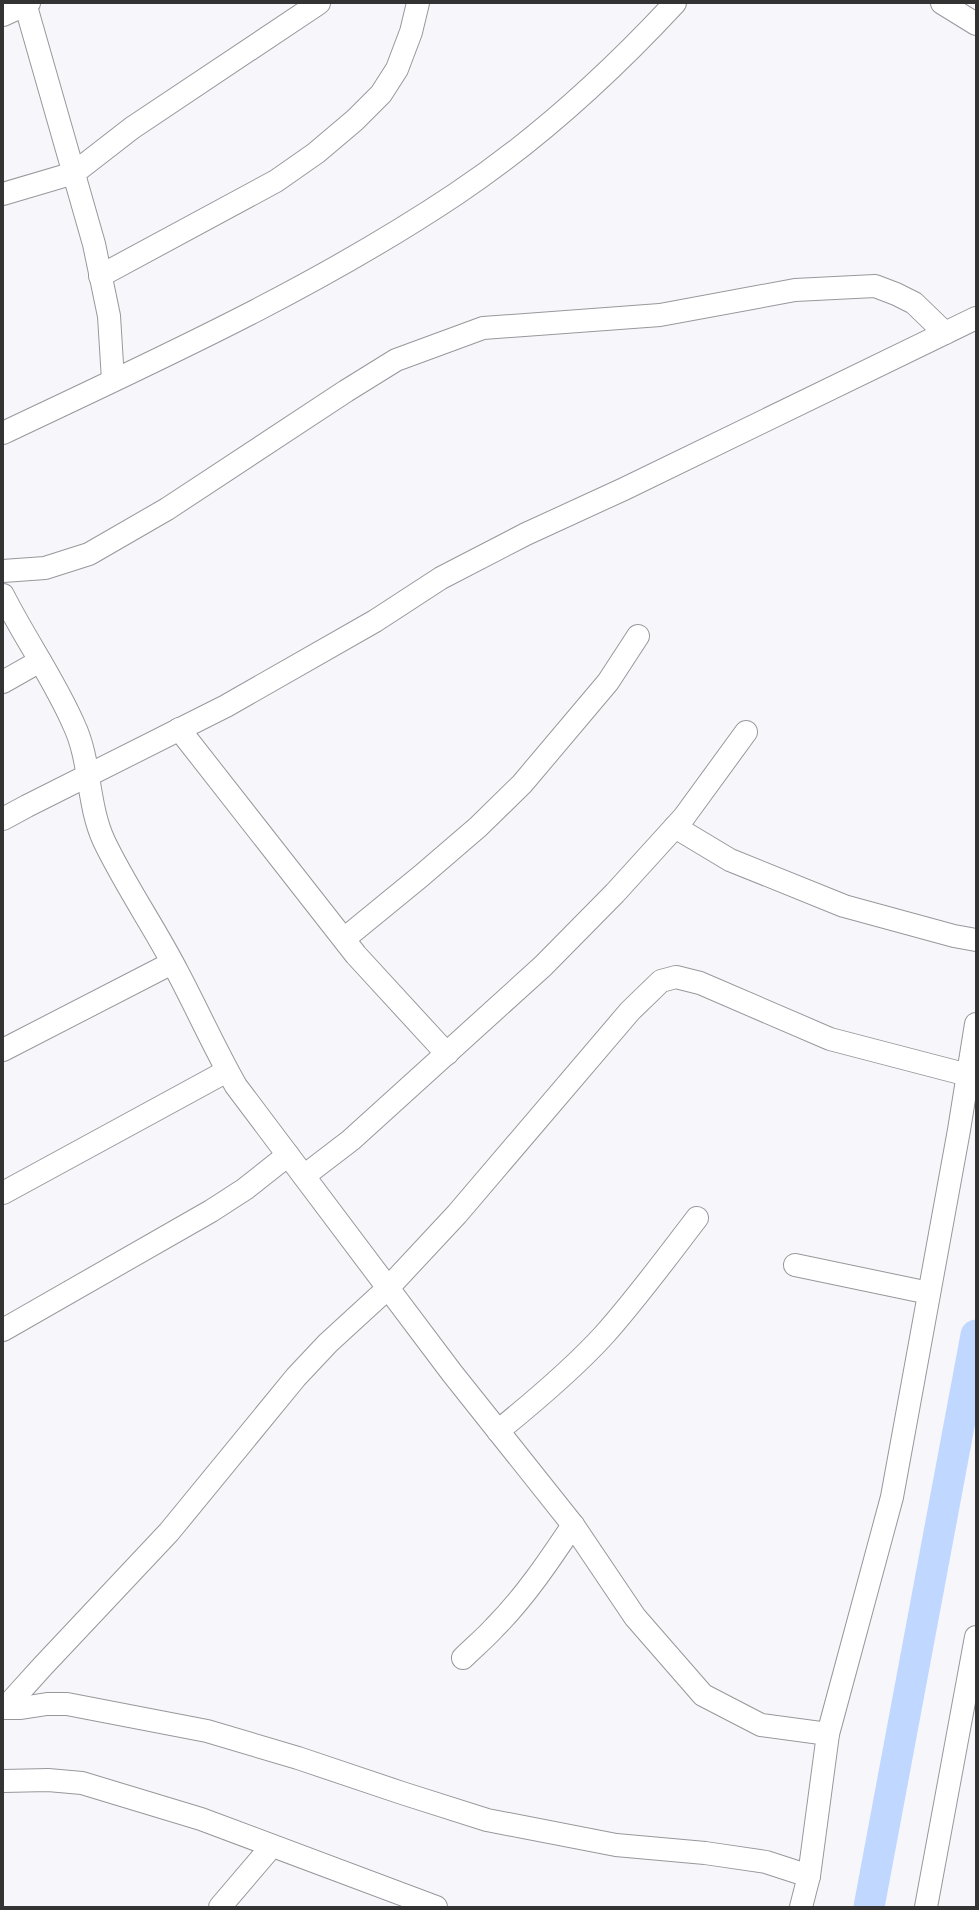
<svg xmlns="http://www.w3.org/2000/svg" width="979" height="1910" font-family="Barlow,sans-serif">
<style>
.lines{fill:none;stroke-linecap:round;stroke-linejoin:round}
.canal{stroke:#c0d8ff;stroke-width:31}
.minor-casing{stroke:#98989c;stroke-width:24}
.minor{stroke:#fff;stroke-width:22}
</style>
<rect width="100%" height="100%" fill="#f6f6fb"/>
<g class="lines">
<path class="canal" d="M869 1907 976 1335"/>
<g class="minor-casing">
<g id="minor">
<path d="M25 3 94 244 109 316 113 380"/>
<path d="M942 3 976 24"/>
<path d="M3 15 29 3"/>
<path d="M3 194 74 173 132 128 319 3"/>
<path d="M100 276 276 181 316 153 355 120 381 94 397 69 411 32 418 3"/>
<path d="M3 433C157 360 314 289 456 194 537 140 610 73 675 3"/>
<path d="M3 571 45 568 89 554 167 509 346 391 396 360 483 328 660 315 795 290 875 286 896 294 914 303 945 333"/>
<path d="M3 595C25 639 54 679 74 725 91 761 87 804 104 841 126 887 155 928 178 973 198 1011 215 1049 236 1086L452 1373 573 1525 635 1617 703 1695 761 1725 828 1734"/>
<path d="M3 682 40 661"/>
<path d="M179 729 356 955 447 1054"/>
<path d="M3 819 27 806 226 706 375 621 441 578 526 534 624 489 976 318"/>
<path d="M675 827 730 860 844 906 954 936 976 940"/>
<path d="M344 939 421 876 478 827 522 784 608 682 638 636"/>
<path d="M3 1050 172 963"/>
<path d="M304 1176 351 1140 543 966 615 893 684 817 746 732"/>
<path d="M3 1193 227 1071"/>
<path d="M795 1265 929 1293"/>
<path d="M3 1330 211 1211 245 1189 288 1155"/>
<path d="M498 1431C535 1401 572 1370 604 1335 637 1298 667 1257 697 1218"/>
<path d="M463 1658C473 1648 484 1639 494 1628 524 1598 549 1561 573 1525"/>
<path d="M3 1708H21L47 1704H67L207 1731 298 1758 402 1793 487 1820 616 1845 705 1853 766 1862 809 1876"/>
<path d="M5 1708 42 1667 169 1532 296 1377 328 1343 388 1288 457 1214 630 1011 661 981 676 977 700 983 830 1039 968 1075"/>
<path d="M3 1781 48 1780 82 1783 115 1793 201 1819 436 1907"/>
<path d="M220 1907 272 1846"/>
<path d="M801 1907 809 1876 828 1734 892 1497 959 1130 976 1024"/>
<path d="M926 1907 976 1637"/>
</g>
</g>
<use href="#minor" class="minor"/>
</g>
<rect width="979" height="1910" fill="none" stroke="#333334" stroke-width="8"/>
</svg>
